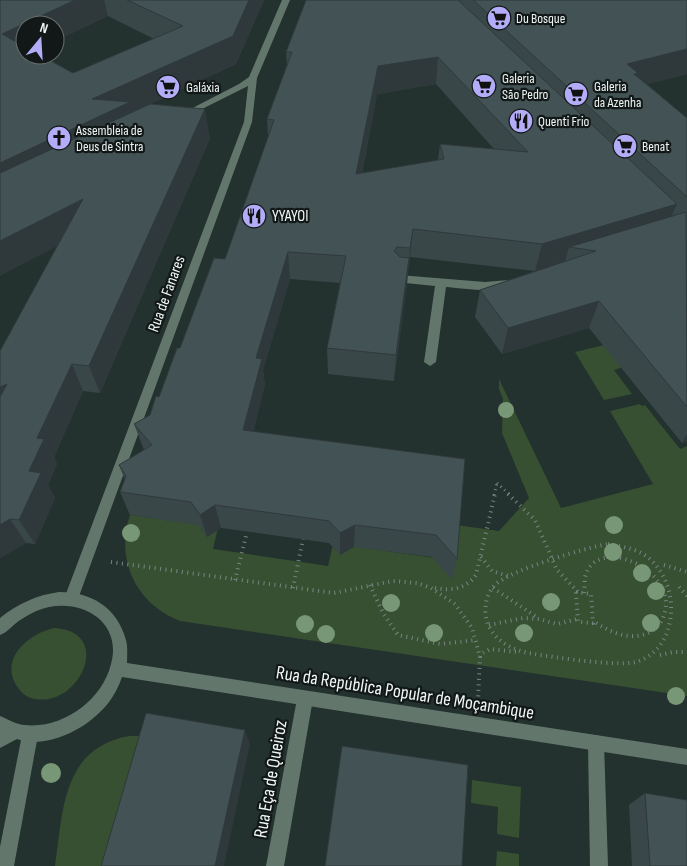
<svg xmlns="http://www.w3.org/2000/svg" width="687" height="866" font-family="'Sofia Sans Condensed',sans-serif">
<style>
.green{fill:#375031}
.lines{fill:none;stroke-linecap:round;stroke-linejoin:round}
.path-far1{stroke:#798583;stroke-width:3;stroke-dasharray:1 4;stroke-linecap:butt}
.path{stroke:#798583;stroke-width:4;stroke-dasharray:1 4.5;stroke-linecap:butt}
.minor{fill:#63766c;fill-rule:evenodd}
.tertiary{fill:#63766c;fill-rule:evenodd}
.tree{fill:#779776}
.wall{fill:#3a4748;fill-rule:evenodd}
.shaded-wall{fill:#2f393b}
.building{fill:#435254;stroke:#2f393b;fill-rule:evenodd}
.labels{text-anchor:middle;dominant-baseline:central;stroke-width:4.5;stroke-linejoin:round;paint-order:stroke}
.far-poi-label{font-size:14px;fill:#eef7f5;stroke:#121817;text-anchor:start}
.poi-label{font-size:16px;fill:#eef7f5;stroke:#121817;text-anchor:start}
.street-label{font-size:16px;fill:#eef7f5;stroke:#121817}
.near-street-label{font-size:19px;fill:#eef7f5;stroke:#121817}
</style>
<rect width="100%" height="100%" fill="#23312f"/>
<g class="green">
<path d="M646 335 687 346 614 370 632 394 604 400 575 352Z"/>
<path d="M499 379 561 508 653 484 610 411 640 404 642 406 645 405 680 449 687 446V696L180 621C136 604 115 560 130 515L201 525V530L207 534H212L218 528 213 549 328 566 333 544V548L340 553 345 552 351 546 435 558 456 525 499 531 529 498 502 433 503 399 499 389Z"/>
<path d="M54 628C116 631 78 712 31 698 24 696 18 689 15 683 1 656 31 633 54 628Z"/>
<path d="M129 736H142L113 866H55C63 811 62 748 129 736Z"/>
<path d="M472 780 521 787 519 838 497 834 498 807 471 803Z"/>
<path d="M497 851 519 854V866H496Z"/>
</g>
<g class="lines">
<g class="path-far1">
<path d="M497 483 510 495"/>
<path d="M494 495 497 483"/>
</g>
<g class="path">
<path d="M508 494 535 520 557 570 579 593"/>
<path d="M608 544C624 547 641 549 653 562 680 589 678 646 639 661 623 668 553 657 534 654 515 651 496 643 488 624 483 612 485 595 495 585 510 570 585 548 608 544Z"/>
<path d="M481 557 492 571 508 576"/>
<path d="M111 562 334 593 393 581 417 583 431 588 455 604 472 628 480 657 478 699"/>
<path d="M664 565 687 572"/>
<path d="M235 580 247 532"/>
<path d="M370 585 383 613 398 635 440 644 477 640"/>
<path d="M679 587 687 596"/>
<path d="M293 588 303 539"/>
<path d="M435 588C451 591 466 589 476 575L495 494"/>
<path d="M493 588 538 618"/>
<path d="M576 592 591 594 593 623 578 622Z"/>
<path d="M584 593C585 587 584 579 586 574 598 539 664 564 666 603 666 615 661 626 650 632 630 642 610 632 593 621"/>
<path d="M489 625 523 618 539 619 557 624 578 619"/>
<path d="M660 655 673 652H687"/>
<path d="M480 657 481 654 490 649 517 652"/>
</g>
<g class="minor">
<path d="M282 0H290L257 78 252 122 78 599 76 604 71 606 66 604 64 599 244 122 248 86 186 117 183 118 179 115 239 84 249 77Z"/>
<path d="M399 275 485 282 509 280 514 284C505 295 460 288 446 287L436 362 430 366 424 362 435 286 395 282 394 279Z"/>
<path d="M305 691 310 694 313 699 284 866H266L297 699 300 694Z"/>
<path d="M30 727 36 729 38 735 14 866H0V847L22 735 24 729Z"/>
<path d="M596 735 602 737 604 743 608 866H590L588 743 590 737Z"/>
</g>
<path class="tertiary" d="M59 592C91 592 117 607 126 640 128 647 127 656 127 663L687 749V765L122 677C117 691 110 703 99 713 80 732 43 749 17 739L0 748V716C8 719 17 725 25 725 62 729 102 701 111 664 122 624 86 600 49 607 36 610 25 616 15 624 10 628 6 633 0 635V618C17 604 37 595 59 592Z"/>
</g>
<g class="tree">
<circle cx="506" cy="410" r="8"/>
<circle cx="614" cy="525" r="9"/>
<circle cx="131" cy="533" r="9"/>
<circle cx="613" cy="552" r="9"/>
<circle cx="642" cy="573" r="9"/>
<circle cx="656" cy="591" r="9"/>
<circle cx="551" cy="602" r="9"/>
<circle cx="391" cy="603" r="9"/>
<circle cx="651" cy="623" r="9"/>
<circle cx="305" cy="624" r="9"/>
<circle cx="434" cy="633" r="9"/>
<circle cx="524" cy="633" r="9"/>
<circle cx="326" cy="634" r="9"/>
<circle cx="676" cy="696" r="9"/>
<circle cx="51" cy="773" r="10"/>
</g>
<g class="wall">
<path d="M0 0H264L236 64 150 104 210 138 100 393 83 391 54 457 57 464 48 485 55 498 35 544 26 543 0 558V351L57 246ZM108 16 154 39 73 73 25 55 55 25V41Z"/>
<path d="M306 0H687V74L647 84 687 118V441L682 443 589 328 502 354 475 317 480 290 535 271 410 257 394 381 328 374 327 348 340 283 290 279 263 370 265 385 253 432 465 459 457 559 452 580 432 557 354 547 340 555 329 543 221 528 207 537 198 525 130 515 120 492 125 480 119 465 144 450 134 424 150 415 159 397 180 348 225 259 268 137 267 119 287 66 286 52ZM436 84 494 149 440 144 438 160 362 173 377 94Z"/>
<path d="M645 793 687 866H632L629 805Z"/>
</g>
<g class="shaded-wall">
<path d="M75 0H104L108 16 55 41V25H25V55L2 34Z"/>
<path d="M249 0H264L236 64 132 113 0 197V163L92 99Z"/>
<path d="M687 49V74L633 88 627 64Z"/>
<path d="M438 57 436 84 377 94 356 202V174L378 66Z"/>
<path d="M205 109 210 138 100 393 89 366Z"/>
<path d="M83 199 92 228 0 276V241Z"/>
<path d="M677 204 665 231 596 251 569 247 565 262 535 271 542 244Z"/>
<path d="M413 229 410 257 408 275 410 248Z"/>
<path d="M288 252 290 279 263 370 265 385 247 455 243 430 256 358Z"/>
<path d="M409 258 407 286 394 381 396 355Z"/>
<path d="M599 301 589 328 502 354 508 328Z"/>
<path d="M72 364 83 391 54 457 57 464 48 485 55 498 35 544 19 520 29 471 37 438Z"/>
<path d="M7 384 0 422V387Z"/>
<path d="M687 434V441L682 443Z"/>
<path d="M215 505 221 528 207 537 200 515Z"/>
<path d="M10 519 26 543 0 558V525Z"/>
<path d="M355 525 354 547 340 555V533Z"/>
<path d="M245 730 250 744 224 866H215Z"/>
</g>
<g class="building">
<path d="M0 0H75L2 34 25 47V55H40L73 73 183 26 127 0H249L233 36 92 99 130 102 0 163Z"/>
<path d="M306 0H458L677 204 542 244 413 229 410 248 397 247 394 251 400 257 409 258 396 355 327 348 346 256 288 252 256 358 262 359 243 430 465 459 457 559 436 535 355 525 340 533 329 521 215 505 200 515 191 502 120 492 126 476 119 465 152 445 134 424 150 415 156 396 159 397 177 348H180L214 258 225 259 274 120 267 119 292 52H286ZM438 57 528 152 440 144 444 159 356 174 378 66Z"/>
<path d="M473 0H687V49L627 64 638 73 634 74 687 118V197Z"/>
<path d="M150 104 205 109 89 366 72 364 37 438 44 439 29 471 41 473 19 520 10 519 0 525V397L7 384 0 387V351L83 199 0 241V173Z"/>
<path d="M686 212 687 407 599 301 508 328 480 290 596 251 569 247Z"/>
<path d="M146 713 245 730 215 866H101Z"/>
<path d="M342 746 468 765 462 866H325Z"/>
<path d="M645 793 687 800V866H650Z"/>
</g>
<defs>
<g id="supermarket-disc" transform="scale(1.25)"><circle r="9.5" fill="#b3adf9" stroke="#121817"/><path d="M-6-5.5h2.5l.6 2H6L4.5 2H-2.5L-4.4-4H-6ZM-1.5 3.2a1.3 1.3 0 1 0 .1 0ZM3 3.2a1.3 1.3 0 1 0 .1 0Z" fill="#111"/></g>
<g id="restaurant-disc" transform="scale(1.25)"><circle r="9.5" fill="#b3adf9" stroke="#121817"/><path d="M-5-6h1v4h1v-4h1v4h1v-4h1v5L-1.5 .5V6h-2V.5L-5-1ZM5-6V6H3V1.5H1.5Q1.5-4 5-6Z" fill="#111"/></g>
<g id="church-disc" transform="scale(1.25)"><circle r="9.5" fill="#b3adf9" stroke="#121817"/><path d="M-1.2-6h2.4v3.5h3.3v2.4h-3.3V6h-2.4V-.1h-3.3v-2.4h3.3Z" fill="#111"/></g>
</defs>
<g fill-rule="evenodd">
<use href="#supermarket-disc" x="499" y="18"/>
<use href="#supermarket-disc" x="484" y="86"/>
<use href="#supermarket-disc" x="168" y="87"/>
<use href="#supermarket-disc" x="576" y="94"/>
<use href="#restaurant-disc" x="521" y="121"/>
<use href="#church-disc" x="59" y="138"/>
<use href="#supermarket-disc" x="625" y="146"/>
<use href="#restaurant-disc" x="254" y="216"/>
</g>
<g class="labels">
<g class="far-poi-label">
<text x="516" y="18">Du Bosque</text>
<text x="502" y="78">Galeria<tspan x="502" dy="16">São Pedro</tspan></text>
<text x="594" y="86">Galeria<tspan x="594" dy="16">da Azenha</tspan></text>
<text x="186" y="87">Galáxia</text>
<text x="538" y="121">Quenti Frio</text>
<text x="76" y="130">Assembleia de<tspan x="76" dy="16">Deus de Sintra</tspan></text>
<text x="642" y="146">Benat</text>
</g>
<g class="poi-label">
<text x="272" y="216">YYAYOI</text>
</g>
<g class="street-label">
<text transform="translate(167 294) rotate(-70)">Rua de Fanares</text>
</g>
<g class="near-street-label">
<text transform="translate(405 693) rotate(9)">Rua da República Popular de Moçambique</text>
<text transform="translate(271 779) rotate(-80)">Rua Eça de Queiroz</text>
</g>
</g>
<g transform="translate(40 40) rotate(18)"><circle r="24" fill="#121817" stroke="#6a7170"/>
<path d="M0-4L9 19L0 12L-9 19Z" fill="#b3adf9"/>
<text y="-8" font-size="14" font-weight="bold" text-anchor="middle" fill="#eef7f5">N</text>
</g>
</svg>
